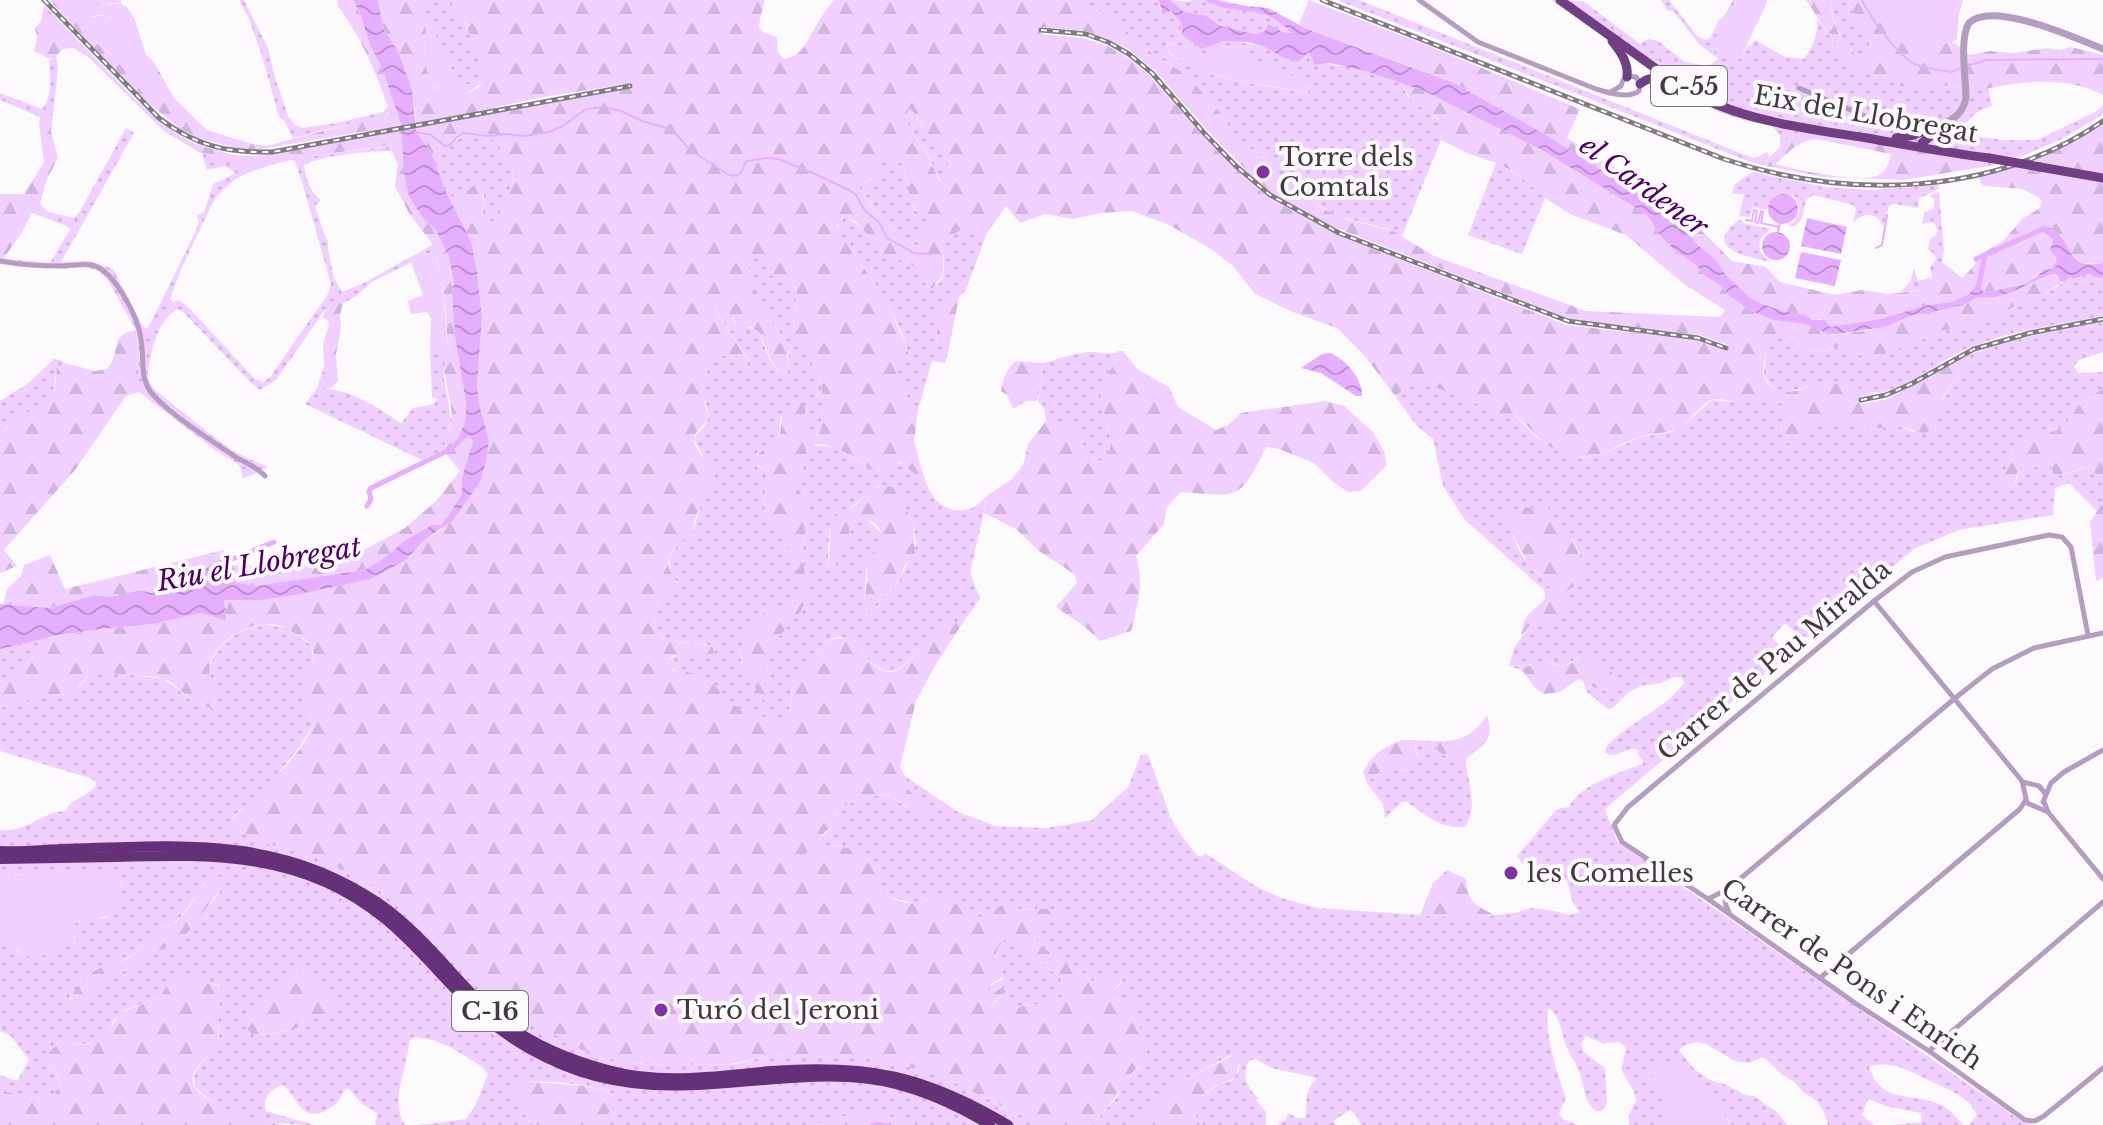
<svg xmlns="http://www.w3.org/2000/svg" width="2103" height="1125" font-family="'Libre Baskerville',serif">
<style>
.grass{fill:url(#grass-dots);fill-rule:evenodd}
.forest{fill:url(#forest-firs);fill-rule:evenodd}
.garden{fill:#f0d0ff}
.water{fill:url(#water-waves)}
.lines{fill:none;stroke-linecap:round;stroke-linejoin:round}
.stream{stroke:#e6aeff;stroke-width:2}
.canal{stroke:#e6aeff;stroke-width:5}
.minor{stroke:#b59dc0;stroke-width:5}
.tertiary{stroke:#b59dc0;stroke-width:7}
.trunk{stroke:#6e4082;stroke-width:9}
.motorway{stroke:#643178;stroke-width:10}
.rail-casing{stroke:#7f7b80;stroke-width:5}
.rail{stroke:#fdfafe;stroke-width:2;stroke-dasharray:6;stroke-linecap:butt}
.trunk-bridge{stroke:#6e4082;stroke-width:9}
.poi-dot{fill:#8231a0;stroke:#fdfafe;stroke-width:3}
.labels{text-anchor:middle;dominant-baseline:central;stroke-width:8;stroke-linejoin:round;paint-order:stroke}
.shield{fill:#fdfafe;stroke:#78747a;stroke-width:2}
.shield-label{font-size:24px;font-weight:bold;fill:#3f3b41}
.street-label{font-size:26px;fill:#3f3b41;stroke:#fdfafe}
.poi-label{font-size:26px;fill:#3f3b41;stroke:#fdfafe;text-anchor:start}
.water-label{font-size:28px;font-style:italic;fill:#4b0063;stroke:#fdfafe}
</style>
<defs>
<pattern id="grass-dots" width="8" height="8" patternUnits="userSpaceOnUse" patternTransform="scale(2)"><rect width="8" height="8" fill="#f0d0ff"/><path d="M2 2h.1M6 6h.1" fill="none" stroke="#cfb4dc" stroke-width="1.8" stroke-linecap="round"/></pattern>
<pattern id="forest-firs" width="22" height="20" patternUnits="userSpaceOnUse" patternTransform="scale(2)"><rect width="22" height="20" fill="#f0d0ff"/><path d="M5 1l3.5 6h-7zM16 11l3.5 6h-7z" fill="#cfb4dc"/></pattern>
<pattern id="water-waves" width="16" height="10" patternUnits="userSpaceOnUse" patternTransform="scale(2)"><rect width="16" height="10" fill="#e6aeff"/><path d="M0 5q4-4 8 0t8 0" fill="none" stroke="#bc8fd0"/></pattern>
</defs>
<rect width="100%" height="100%" fill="#fdfafe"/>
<g class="grass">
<path d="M239 0H244L268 48 276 81 288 116 294 124 302 128 336 123 383 112 388 106 390 112 382 118 364 120 293 138 284 120 279 117 262 56 249 19Z"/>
<path d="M422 0H450C461 16 471 34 478 52 481 61 481 69 486 77L483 83 477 86 471 84 459 85 433 30 427 25Z"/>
<path d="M1075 0H1158L1160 9 1171 11 1181 22V31L1215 44 1228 40 1265 47 1284 58 1298 62 1309 52 1320 63 1357 68 1401 82 1408 97 1444 124 1441 140 1402 236 1388 229 1340 217 1311 201 1295 186 1281 169 1255 152 1235 136 1220 113 1188 76 1144 48 1112 17ZM1171 43 1202 54 1221 49 1237 51 1276 71 1300 78 1310 87 1308 93C1266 85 1199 80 1167 51L1166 46Z"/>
<path d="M1170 0 1189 2 1192 0H1221L1246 6V11C1266 12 1278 21 1294 33L1283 32 1268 24 1265 31 1256 34 1221 26 1210 18 1184 12Z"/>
<path d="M1337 0H1359L1750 157 1755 158 1767 152 1770 156 1762 165 1748 161Z"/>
<path d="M1551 0 1583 1 1640 44 1648 39 1658 41 1685 62 1708 66 1718 59 1699 44 1674 12 1667 10 1661 0H1669L1698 37 1706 40 1711 37 1719 19 1723 18 1733 0H1739L1714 40 1713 48C1719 57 1729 60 1740 59L1748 45 1750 46 1755 40 1785 57 1804 59C1814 45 1818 35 1817 18L1834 42 1905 87 1935 85 1963 87 1970 91 1988 88 1992 106C1978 109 1967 119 1962 131L1966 135 2003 140H2037L2097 111 2103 105V114L2064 138 2023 156 2005 152 1981 161 1802 133 1788 139 1780 147V135L1772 126 1742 120 1721 113 1697 101 1631 55 1618 52 1605 38Z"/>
<path d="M1831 0H1847L1869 38 1870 46 1864 54 1855 55C1840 41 1831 20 1831 0Z"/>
<path d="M56 55 58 68 53 115 46 118 39 123 40 117 0 100V93L42 109C53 97 50 75 49 60H52Z"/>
<path d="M909 107 945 157 951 172 947 180 942 182C935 174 933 163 927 153 919 139 900 125 909 107Z"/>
<path d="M126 128 134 133 61 262 90 261 113 269 141 323 145 328H148L193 237 199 223 197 216 204 212 213 184 236 173 225 166 207 170 202 153 236 160 242 169 248 173 234 180 217 196 210 208 180 272 170 299 173 302 179 300 188 307 255 379 263 382 270 377 328 294 331 284 302 182 295 162 291 159 382 147 385 144 392 151C370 151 323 155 304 165 306 178 310 193 321 200L315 206 324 233 328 241V249L334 278 342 292 364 283 432 245 434 251 370 283C363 291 351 301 341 303 336 304 331 305 327 307L276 380 260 390 252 384 183 312 177 309C161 320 155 337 151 356 150 363 146 372 149 380 153 391 167 399 175 406 203 428 233 456 268 466L265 469 242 479V472L239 465 215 450 139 392 136 330 107 279 97 270 83 267 52 268 0 264V258L50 263 71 228 46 218 48 212 74 218 80 211Z"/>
<path d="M464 135H478L496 141C498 145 511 165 512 169 516 191 502 212 487 227L482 221 484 196 474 185 462 196 454 198 447 194 432 154 439 147C450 147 454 141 464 135Z"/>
<path d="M889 156 903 164 913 206 915 210 930 223 922 236 921 247C899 241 871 207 859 187L862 183C880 179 877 169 884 157Z"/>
<path d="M1496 163 1521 177 1545 198 1522 254 1468 235Z"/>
<path d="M1752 172 1826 187 1871 190 1939 185V189L1919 198 1918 203 1919 208 1895 204 1889 206 1883 227C1877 211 1863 212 1853 223L1856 209 1853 205 1813 195 1806 200 1802 219 1795 226H1788L1794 222 1800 211 1797 198C1781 190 1772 194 1767 210L1753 207 1750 217 1739 216 1744 194H1732L1734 185Z"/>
<path d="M1939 192 1944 249 1942 262 1924 290 1900 292 1910 282 1914 268 1918 281 1932 277 1930 268 1936 258 1933 253 1928 250 1930 239C1939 235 1939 229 1933 222L1922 224 1924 213 1934 208V199L1930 195Z"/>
<path d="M846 217 864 229 874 244 921 270 929 288H933C935 286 940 282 942 279 945 271 944 261 943 253 943 241 954 228 968 229 974 230 981 233 986 235L966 290 959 297 940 304 936 342 948 353 945 363 932 361 918 411 908 399 896 374 908 355 907 347 900 329 881 292 837 230 839 221Z"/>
<path d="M1739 220 1743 221V223L1771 229C1756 239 1755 252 1771 262 1749 257 1700 249 1739 220Z"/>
<path d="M756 255 760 256 774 278 797 287 794 328 821 380 823 403 821 430 814 438 808 434 806 426 790 405 780 418 779 437 756 454 757 467 764 468 767 471 764 506 774 529 795 558 801 593 799 599 794 605 770 608 755 618 749 628 746 641 740 651 741 661 761 697 766 701 765 683 770 675C755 645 794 628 803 604 809 589 803 569 803 553 803 537 806 519 809 503L794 486 807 456 806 448 808 445 836 447 880 475 893 462C907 462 911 474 924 477 930 499 947 517 972 508 977 506 983 499 988 495L970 573 980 599 962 624C922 609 912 694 875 665 865 658 861 652 859 639 853 639 847 638 841 637 821 637 816 658 807 671 802 677 793 682 792 690 790 704 793 714 779 722 762 716 740 711 726 700 718 693 725 699 719 690 714 684 706 678 698 676 686 671 671 674 666 661L677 655 713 653 714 648 706 644 666 641C651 626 649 597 673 591L678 583 671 575 669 558 677 546 693 532 701 504 714 481 715 478 694 439C697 431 707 427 708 418 710 409 703 402 702 393 702 386 704 380 706 374 715 348 727 354 746 366L748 359 715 310 718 307 729 314 735 323 758 331 770 360 778 372 789 365 788 343 768 318 748 274 749 261ZM885 485 895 488 913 523 916 545 899 581 889 593 876 603 863 618 867 560 882 541V534L867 519 859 518 849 524C847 548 844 550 829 568L828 548 830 524 877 486Z"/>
<path d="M2090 274 2094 277H2103V316C2059 325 2012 330 1971 347 1941 359 1915 384 1883 392 1874 395 1842 385 1829 383 1809 381 1790 401 1771 385 1763 378 1763 373 1765 363 1766 352 1766 343 1771 333 1784 340 1808 354 1822 352 1828 351 1834 346 1841 346 1852 346 1859 358 1871 359L1929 337 1939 331 1973 327 1994 320 2009 309 2043 295 2072 277 2074 279Z"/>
<path d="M2103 321V352L2079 360 2074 366 2078 373 2103 372V389L2081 402 2065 425 2056 431 2034 434 2019 440 2013 447 2009 464 1998 487 2012 488 2016 483 2019 470 2036 467 2049 462H2051L2052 471 2055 476 2088 468 2103 477V502L2097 511 2069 483 2055 488 2053 515 1958 530 1914 549 1809 637 1799 636 1785 623 1772 638 1788 654 1605 809 1617 841 2014 1116 2024 1122 2035 1125H1969L1977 1115C1969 1096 1947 1089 1930 1081 1912 1072 1890 1059 1869 1067 1882 1105 1912 1092 1939 1104 1950 1108 1956 1117 1963 1125H1892L1922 1122 1921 1113 1885 1106 1868 1099 1862 1115 1874 1125H1828L1824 1112 1817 1101 1803 1092 1794 1082 1780 1073 1765 1058H1760L1749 1063 1737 1062 1706 1044 1697 1042 1685 1045 1679 1050 1694 1069 1710 1080 1727 1085 1746 1095 1754 1096 1778 1113 1787 1125H1732L1720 1110 1704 1085 1682 1066 1670 1062 1658 1068 1650 1078 1665 1100 1662 1112 1664 1125H1629V1115L1636 1100 1634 1092 1621 1069 1626 1048 1620 1042 1602 1043 1586 1036 1581 1044 1584 1052 1605 1068 1607 1104 1601 1111H1596C1582 1100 1585 1086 1579 1071 1576 1063 1570 1056 1567 1048 1561 1034 1562 1019 1549 1008 1542 1025 1559 1080 1566 1098L1559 1113 1563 1119 1577 1125H1361L1356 1115 1350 1110 1333 1121 1336 1125H1277L1285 1120 1289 1113 1296 1118H1306C1307 1099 1303 1093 1317 1078L1272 1068 1255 1059 1249 1061C1241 1075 1247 1088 1259 1099H1255L1266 1112V1125H1202L1193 1111 1194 1103 1220 1083 1232 1081 1239 1070 1240 1061 1231 1055 1184 1080 1164 1087 1142 1111 1134 1125H1092L1117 1097 1124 1082 1139 1067 1146 1040 1133 1016 1134 1012 1141 1007 1139 999 1122 1000 1114 997 1113 993 1121 983 1122 975 1102 981H1092L1063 954 1052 955 1037 941 1033 930C1045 919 1063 923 1076 913 1065 910 1048 908 1036 909 1023 910 1017 910 1005 903L991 912 977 919 962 911 953 899 931 898 917 904 886 896 879 889 880 883 886 880C873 868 847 839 828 846 820 849 813 857 807 861H803L802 858C811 844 827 833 839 821L838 815 832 810 835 808C851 804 875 790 892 797 897 799 903 805 907 808L925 807 906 787 905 776 958 812 995 826 1047 828 1092 820 1128 787 1141 755 1148 754 1171 819 1183 838 1198 856 1201 857 1205 853 1257 887 1282 898 1317 908 1467 918 1514 913 1531 908 1550 910 1569 915 1580 912C1567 898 1573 890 1565 879 1549 883 1526 871 1517 856L1557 809 1569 807C1581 783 1621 773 1644 763L1638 755 1639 750C1625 744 1618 762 1605 752L1606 747C1629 722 1664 710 1684 683L1682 678 1676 677 1657 684 1641 686 1629 692 1613 708 1608 709 1587 692 1585 686 1607 690 1615 682 1613 673 1605 667 1598 659 1579 657 1565 665 1560 666 1550 662 1530 664 1522 670 1509 666 1514 648 1529 626 1557 620 1564 616 1567 610 1566 593 1569 589 1578 585 1585 570C1580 560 1578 546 1572 538 1565 528 1554 522 1547 512L1548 507 1536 509 1526 507 1510 511 1508 526 1521 554 1534 571 1557 586 1544 590 1465 520 1443 486 1433 439 1416 425 1395 396 1414 381 1429 383 1447 393 1463 396 1484 408 1514 414 1536 437 1550 447 1582 458 1602 454 1640 437 1671 432 1686 423 1712 400 1743 403 1768 400 1784 404 1787 408 1781 429 1796 444 1813 424 1829 421 1867 429 1899 426 1914 432 1940 415C1940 388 1965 378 1969 355L2007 341Z"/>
<path d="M430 351 446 354 444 378 452 422 443 450 422 460 305 404 317 388C349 388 375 406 401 423L413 408 434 404 437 399 432 397Z"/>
<path d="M1119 351H1123C1115 363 1103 378 1101 392 1099 417 1121 438 1104 462 1079 454 1086 441 1072 429 1065 423 1055 422 1046 421L1044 408 1038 401C1041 392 1041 374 1043 363 1058 359 1072 354 1088 352 1100 351 1108 357 1119 351Z"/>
<path d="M54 359 60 360 65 363C47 373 61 390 48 402 33 415 14 417 0 434V401L27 384Z"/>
<path d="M264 624 287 628 311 645 313 660 303 697 313 725 300 746 272 782 237 813 228 825 261 842 315 857 369 882 418 921 480 981 531 1021 624 1063 669 1065 735 1064 773 1055 807 1057 839 1056 873 1059 935 1073 1041 1125H916L894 1117 841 1116 816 1125H599L613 1108V1095C599 1083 532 1079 513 1083 512 1104 522 1110 533 1125H419L466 1119 476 1104 488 1074C483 1066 476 1063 468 1058 449 1045 437 1040 414 1037L409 1042C408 1068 389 1101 405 1125H375L377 1113 362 1104 349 1089H346C341 1094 340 1101 335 1105 333 1107 324 1111 323 1112 300 1121 296 1095 283 1085 271 1088 261 1100 266 1111L314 1125C275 1125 223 1118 195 1087 188 1067 215 1057 219 1037 220 1029 217 1019 218 1011 219 1001 223 995 220 985L203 982 193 977 166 988 159 997 125 1010 113 1021 109 1033 101 1040C93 1040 87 1045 80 1044 61 1043 67 1034 49 1052 47 1074 71 1077 51 1098 34 1101 17 1093 0 1091V1075L17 1081 29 1060 11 1036 0 1031V929C26 970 37 956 74 944L77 940 75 923 85 918H107L122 892V886L120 881 112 873 106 871 94 869 0 876V830C29 833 41 811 66 811 71 796 91 798 97 783L90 778 0 751V708L23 701 70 693 78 689 90 673 98 671 164 679 197 704 215 709C218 699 213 694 211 684 203 651 236 629 264 624ZM224 880V885L214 900 200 915 182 940 166 947 142 962 108 979 79 1005 69 1004 70 998 80 984 92 971 121 961 136 953 153 935 180 918 204 884ZM303 970 308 973 317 987 337 1004C309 1021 292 1034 258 1035L247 1015C256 1004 268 1000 278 990 288 980 287 976 303 970Z"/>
<path d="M35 640 42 649 0 688V649Z"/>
<path d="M1414 740 1431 741C1440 757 1449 759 1466 759 1466 781 1480 803 1465 827 1442 830 1424 814 1407 802H1402L1385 818 1383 804 1367 783C1379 771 1387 767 1404 771L1417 754Z"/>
<path d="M1007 938 1019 944 1060 978 1066 990C1057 1009 1035 1002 1018 1007 1012 1009 1006 1012 1000 1013L1010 998 988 1009 1012 986 999 989 981 1003 979 1001C984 990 990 984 1002 980L1003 971C993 957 991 948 1007 938Z"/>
</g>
<g class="forest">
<path d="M49 0H121V4L110 3 91 17 107 15 111 18 91 31 93 40 116 59 144 94 155 100 160 95 148 68 146 55 154 62 174 98 207 130 252 144 267 146 364 120 382 118 390 113C377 74 362 39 338 6L337 0H353L361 16 370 45 382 68 401 124 422 217 436 230 448 255 454 282 452 293 455 337 466 402V419L458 439 469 436 473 441 462 477V494L448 516 439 525H432L402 542 389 555 365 570 254 586 234 582 222 583 221 568 209 565 202 575 195 579 151 593 140 590 110 597 94 595 49 608 3 605 7 589 21 576 24 565 50 555 65 589 224 550 230 565H250L280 572 362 551 405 528 436 501 460 471 443 450C445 440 452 428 452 419 452 394 438 372 448 347L445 305 438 263 431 242 410 215 395 186 398 164 391 149 385 145 380 147C336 153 290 156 248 173L243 170 235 160 199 152 165 132 88 57 73 48 63 49 52 60 34 51 37 37 35 28 41 21 44 5 135 99 175 133 195 144 233 155 258 156 368 135 366 131 256 150 236 148 198 138 179 128 139 95Z"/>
<path d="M378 0H422L427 20 424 50 427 70 435 88 448 97C462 96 481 91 486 77 481 69 481 61 478 52 471 34 461 16 450 0H765L760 18 759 28 763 32 777 37 778 52 784 59C802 57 807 41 815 27 820 18 827 9 834 0H1075L1112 17 1144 48 1188 76 1220 113 1235 136 1255 152 1281 169 1303 194 1320 207 1345 219 1393 231 1434 256 1586 311 1720 317 1725 310 1685 285 1626 235 1570 214 1545 198 1521 177 1512 171 1496 163 1467 153 1441 140 1444 124 1436 117 1412 102 1401 82 1424 91 1540 149 1644 213 1651 220 1657 232 1675 251 1697 266 1705 276 1717 283 1730 296 1751 311 1773 320 1805 324 1833 335 1870 330 1897 322 1916 314 1929 313 1963 305 1978 297C2004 302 2029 281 2053 274L2062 282 2043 295 2009 309 1994 320 1973 327 1939 331 1929 337 1871 359C1860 358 1853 348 1843 346 1834 345 1827 352 1818 352 1803 352 1785 340 1771 334 1767 342 1766 349 1765 358 1764 364 1762 371 1764 377 1768 389 1784 393 1796 391 1806 389 1814 382 1826 383 1842 384 1859 387 1874 394L1861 396 1862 404 1887 399 1969 355C1967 371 1950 383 1943 398 1939 407 1942 421 1934 428 1933 430 1925 433 1923 433L1899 426 1867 429 1829 421 1813 424 1796 445H1791C1776 436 1783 422 1786 408L1784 404C1769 398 1756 404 1741 403 1732 402 1720 397 1711 400 1700 405 1693 418 1683 425 1670 434 1658 432 1643 436 1607 446 1597 468 1556 450 1538 442 1529 425 1514 414L1499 413 1484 408 1463 396 1447 393 1429 383 1414 382 1395 396 1364 355 1337 328 1290 311 1255 294 1233 266 1211 249 1169 225 1132 211 1100 213 1073 219 1045 214 1020 223 1006 206 986 235 968 229 961 230 950 236 943 251V275L933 288H929C924 270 914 265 897 259 890 256 885 256 879 251 867 238 863 219 842 217L837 225V230L883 295 907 347 908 355 896 374 908 399 918 411 914 441 924 477C901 472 904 446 880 476 862 464 827 434 806 448L807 460 795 486 809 503C806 519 803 536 803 553 803 569 809 589 804 604 794 630 767 634 767 669L772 678 765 683 771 695 770 701C768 700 765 700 763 699 757 694 741 662 739 654L746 641 750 624 755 618 770 608 794 605 799 599 801 593 794 558 774 529 764 506 767 471 764 468 753 464 752 460 766 446 779 437C784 420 776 413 797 401L803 403C809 415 801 430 814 438L817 436 821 430 823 403 821 380 794 332 797 287 774 278 760 256 756 255 749 261 748 274 768 318 790 346 787 354 789 365 787 379C770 367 768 348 758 331L750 327 741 329 729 314 717 307 715 310 718 315 748 360 747 367C728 355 715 347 706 374 704 380 702 386 702 393 703 402 708 409 708 419 705 425 694 431 694 439 694 455 721 467 713 483 706 497 698 508 694 523 693 530 695 530 690 535 684 543 673 546 669 558 666 569 675 577 678 586L677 590 669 592 667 595 659 599C652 611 656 629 664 640 680 644 698 641 713 647L714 654 674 655 668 659 666 663 674 671C690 671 708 676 719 690 723 696 724 699 731 703 745 712 763 716 779 722 795 713 790 699 793 684 798 679 804 675 807 669 827 640 822 636 860 639 860 652 865 658 875 666 913 695 921 608 962 624L936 664 916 701 900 767 905 776 906 787 925 807 926 813 923 815C909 813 903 801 891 796 874 790 851 804 835 808L833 811 840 818 837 824 825 832 802 858 803 861H807C813 856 821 849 828 846 843 841 884 864 889 878L880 883V889C886 898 907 905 918 903 927 902 935 894 944 893L953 899 962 911 977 918 991 912 1005 903C1017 910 1024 910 1037 909 1048 908 1065 910 1077 913 1064 923 1045 919 1033 930L1037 941 1052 955 1063 954 1092 981C1104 982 1114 975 1126 975L1115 989 1114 997C1124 1004 1137 993 1145 1004L1134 1012 1133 1016C1137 1025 1147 1036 1148 1045 1148 1062 1131 1071 1124 1084 1115 1099 1104 1111 1092 1125H1041L935 1073 873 1059 839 1056 807 1057 773 1055 730 1064 669 1065 624 1063 580 1049 531 1021 480 981 418 921 369 882 315 857 261 842 228 825C255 791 296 767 313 725 310 713 302 702 303 690 304 675 318 663 312 648 310 642 305 639 299 636 290 630 282 625 271 624 249 622 219 640 211 661 205 680 220 695 215 709L197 704 168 680 156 677 94 672 87 676 75 692 23 701 0 708V688L41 650 35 640 102 629 153 624 201 613 225 621 224 600H261L290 596 327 587 407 559 423 541 440 531 480 482 489 440 479 404 477 386 482 318 477 271 471 241 447 194 454 198 462 196 474 185 481 189 484 206 482 221 487 227C502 212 516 191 512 169 511 165 498 145 496 141 486 138 473 131 462 136 451 140 453 148 439 147L432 154 416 131 415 109 398 51 384 30ZM1040 27 1085 31 1109 39 1130 50 1154 70 1208 131 1250 174 1272 193 1308 214 1339 229 1568 318 1606 325 1700 335 1728 345 1725 350 1697 341 1679 338 1567 325 1337 235 1269 198 1247 180 1202 135 1149 75 1127 57 1106 45 1082 38 1041 34ZM629 84V88L498 111 496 107 549 96ZM909 108C920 118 925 131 933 142 940 153 948 160 951 172L947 180 942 182 938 179C935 170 931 162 927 154 920 140 900 126 909 108ZM889 156 903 165C912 191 904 205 930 223L922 236 921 247C899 241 871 207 859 188L862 183 876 176 884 157ZM1007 938 1019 944 1060 978 1066 990C1057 1008 1036 1003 1019 1007 1013 1008 1007 1012 1000 1013L1012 1002 1013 998H1010L989 1009 994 1002 1014 985 999 989 981 1003 979 1001 991 984 1003 977V971L995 956 997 947Z"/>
<path d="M1806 0H1831C1830 20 1840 42 1856 55L1864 54 1871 44 1847 0H1891C1904 38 1914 36 1951 44L1955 43 1969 55 1990 51 2012 53 2047 48 2060 50 2071 47 2103 55V95C2060 73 2015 83 1970 92L1963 87 1935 85 1905 87 1874 77 1849 65Z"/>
<path d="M1429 46 1580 109 1567 138 1643 185 1691 220 1732 261 1766 267 1780 282 1835 295 1862 290 1888 294 1924 290 1942 262 1962 278 1973 267 1980 255 2003 241 2023 218 2040 208 2041 200 2038 197 2022 189 1985 186 1981 184 1979 177C2024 169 2065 147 2103 124V263L2093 264 2081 262 2071 254 2057 233 2043 226 2044 232 2053 240 2050 250 2058 262 2055 268 2043 270 2026 283 1984 293 1982 292V287L1973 288 1967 295 1952 302 1927 305 1880 319 1830 327 1821 319 1812 320 1804 315 1783 311 1762 304 1749 297 1726 275 1715 259 1695 243 1679 222 1660 207 1543 133 1454 83 1420 70Z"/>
<path d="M53 115 51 131 58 158 47 179 40 204 48 212 46 218 32 213 21 234 4 258H0V194H24L44 162 39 123 46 118Z"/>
<path d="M1802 133 1992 156 2005 152 2023 156 1989 166 1903 180 1822 177 1762 165 1788 139ZM1816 139 1891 154C1889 162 1887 171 1879 175 1862 184 1795 170 1776 164 1788 152 1798 141 1816 139Z"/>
<path d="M959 297 948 353 936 342 940 303Z"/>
<path d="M335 303H343L340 315 341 329 336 354 338 381 331 388H317L324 367 323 344 329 325 327 319 322 318 327 307Z"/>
<path d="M136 330 139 392 126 396 75 470 4 550 17 566 0 573V434L16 419 50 399 54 391 57 368 65 363 95 371 107 369C122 352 108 334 136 330Z"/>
<path d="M1123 351 1137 369 1169 387 1178 407 1216 430 1228 425 1241 413 1326 401 1344 406 1373 432 1384 451 1387 465 1361 491 1348 492 1333 482 1314 463 1279 449 1266 447C1240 502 1239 496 1181 492L1167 507 1164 524 1136 556C1144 581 1138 606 1131 631L1100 641 1085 627 1056 607 1077 583 1074 574 1039 551 1016 529 984 513 988 495 1012 479 1023 465 1028 444 1046 421C1055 422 1065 423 1072 429 1086 441 1079 454 1104 462 1121 438 1099 417 1101 392 1102 381 1116 361 1123 351Z"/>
<path d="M1016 361 1043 363C1041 374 1041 392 1037 401H1027L1013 409 1007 395 1001 391C1002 380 1007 368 1016 361Z"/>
<path d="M2103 389V477L2085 468 2055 476 2053 474 2051 463 2049 462 2033 468 2019 470C2013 481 2019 493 1999 489L1998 484 2009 464 2013 447 2019 440 2034 434 2056 431 2065 425 2081 402Z"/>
<path d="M885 485 895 488 913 523 915 554 904 566 901 577 889 593 876 603 866 616 862 619 867 580V560L882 541C883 522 864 513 849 524V539L843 550 842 559 838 561 833 568H829L830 523 834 517 853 507 874 488Z"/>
<path d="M2103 502V578L2096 581 2090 522Z"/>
<path d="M1526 507 1536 509 1549 507 1547 512 1572 537 1585 570 1578 585 1569 589 1566 593 1568 610 1564 616 1557 620 1529 626 1521 636C1524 612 1531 614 1545 599L1544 590 1556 586 1530 567 1508 526 1506 516 1509 511Z"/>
<path d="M1584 655 1594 656 1617 677 1612 687C1602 693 1595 686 1585 686L1583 681 1578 679 1560 692 1544 694 1535 688 1522 670C1529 665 1537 661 1547 662 1551 662 1555 665 1559 666 1568 667 1576 658 1584 655Z"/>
<path d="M1487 715C1495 741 1485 743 1466 759 1449 759 1440 757 1431 741 1457 743 1473 737 1487 715Z"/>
<path d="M1402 740H1414C1416 751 1418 761 1410 770 1388 771 1384 765 1367 783L1363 772C1372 754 1384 747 1402 740Z"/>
<path d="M1447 870 1466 879C1467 901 1476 906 1495 915L1467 918 1420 915 1433 883Z"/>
<path d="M220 876 224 880V885L182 940 166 947 142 962 108 979 79 1005 74 1007 69 1004C71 997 73 993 77 987 97 960 112 970 135 954 142 949 145 941 152 936 160 929 171 926 179 919 194 906 198 881 220 876Z"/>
<path d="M303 970 308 973 317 987 337 1004 339 1010 326 1012 294 1029 264 1035 252 1034 248 1030 245 1026V1021L250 1011 277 991 288 977Z"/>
<path d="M182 974 188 975 203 982 220 986C223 994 220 1001 218 1010 217 1022 221 1035 216 1046 210 1057 196 1064 193 1076 185 1103 267 1122 286 1125H0V1091C17 1093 34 1101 51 1098 72 1075 47 1075 49 1052L61 1041 66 1040 77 1044 85 1045 95 1040H101L105 1037 120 1013 159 997 172 979Z"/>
<path d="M1236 1054 1240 1061 1235 1078 1216 1085 1194 1103 1193 1111 1202 1125H1134L1142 1111 1164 1087 1184 1080Z"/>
<path d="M527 1081C547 1085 604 1082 615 1098L613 1108 599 1125H533C522 1109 512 1104 513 1084L515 1081Z"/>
<path d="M872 1114 894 1117 916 1125H793H816L841 1116Z"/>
</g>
<g class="garden">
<path d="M1309 0 1429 46 1420 70 1307 29 1299 24Z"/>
<path d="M1739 0H1767V3L1740 59C1729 60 1719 57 1713 48L1714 40Z"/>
<path d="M1891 0H1963L1959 14 1957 39 1951 44C1914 36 1904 38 1891 0Z"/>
<path d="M95 4H121L127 7 135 20 146 55 148 68 159 92 160 95 155 100 144 94 116 59 91 37V31L111 18 110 16 101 15 85 17 86 11Z"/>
<path d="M427 25 433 30 459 85 471 84 477 86C469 94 459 97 448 97 422 84 422 50 427 25Z"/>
<path d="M1171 43 1202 54 1221 49 1238 51 1276 71 1300 78 1307 82 1310 90 1308 93C1268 84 1193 80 1165 48Z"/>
<path d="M434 251C444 282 445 315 448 348L446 354 430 351 431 318 427 312 411 314 408 301 423 295 411 262Z"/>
<path d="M94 869C101 870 108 870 113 874 128 884 122 906 112 916L79 920 75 923 77 940 74 944 37 958 26 956 12 946 0 929V876Z"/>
<path d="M1674 1062C1686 1067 1703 1079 1710 1091 1717 1103 1722 1115 1732 1125H1664L1662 1112 1665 1100 1650 1079C1654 1069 1663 1062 1674 1062Z"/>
</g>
<g class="water">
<path d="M353 0H378L384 30 398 51 412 90 416 131 432 154 447 194 471 241 477 271 482 318 477 386 479 404 489 440 486 462 480 482 453 520 423 541 407 559 395 566 370 579 290 596 261 600H224L226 621 201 613 153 624 102 629 55 636 0 649V604L49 608 94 595 110 597 140 590 151 593 195 579 202 575 209 565 222 559 224 564 221 568 223 583 234 582 254 586 365 570 389 555 402 542 432 525H440L448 516 462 494V477L473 441 469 436 461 442 458 439 466 419V402L455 337 452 293 454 282 448 255 436 230 422 217 409 196 404 172 401 124 382 68 370 45 361 16Z"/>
<path d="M1158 0H1170L1184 12 1207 16 1221 26 1256 34 1265 31 1268 24 1283 32 1292 33C1279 20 1265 12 1246 11V6L1268 8 1307 29 1454 83 1543 133 1660 207 1686 227 1695 243 1715 259 1726 275 1749 297 1762 304 1783 311 1805 315 1812 320H1825L1830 327 1880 319 1927 305 1952 302 1967 295 1977 285H1980L1984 293 2024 284 2036 277 2043 270 2055 268 2057 265 2056 258 2050 250 2053 240 2044 232 2043 225C2047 227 2052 228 2055 231 2074 245 2066 270 2103 263V277H2094L2090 274 2073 279 2071 277 2064 282 2060 281 2057 275 2053 274C2028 281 2005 302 1978 297L1963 305 1929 313 1916 314 1884 327 1838 334H1829L1805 324 1773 320 1751 311 1730 296 1717 283 1705 276 1697 266 1675 251 1657 232 1651 220 1644 213 1540 149 1424 91 1366 71 1330 63 1315 65 1309 52 1298 62 1284 58 1265 47 1248 42 1224 41 1202 49 1182 35 1181 22 1171 11 1163 13Z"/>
<circle cx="1783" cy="209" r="15"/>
<path d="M1807 218 1847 227 1841 254 1801 246Z"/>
<circle cx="1776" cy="246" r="14"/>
<path d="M1801 252 1841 260 1835 286 1795 278Z"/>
<path d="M1330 353C1346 359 1363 380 1362 396H1356L1321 373 1301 368 1322 354Z"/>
</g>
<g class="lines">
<g class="stream">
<path d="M1862 0C1869 16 1898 56 1915 64 1926 69 1940 70 1952 72 1963 65 1974 65 1986 60L2103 59"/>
<path d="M415 132 431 135 445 146 450 145 457 137 464 133 487 136 507 134 524 136 548 132 561 127 586 109 603 107 621 111 642 121 673 130 690 150 729 175C744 178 741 168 747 161L767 158 778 159 813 173 851 191 856 195 865 211 879 222 887 238 914 253 931 254"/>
<path d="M1746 220 1752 221 1754 210 1757 211 1755 222 1758 223 1761 211 1763 212 1761 223 1779 227"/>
<path d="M1778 231 1780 223"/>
<path d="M1876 248 1882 245 1887 215"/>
<path d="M871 1125 879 1123 889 1125"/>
</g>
<g class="canal">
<path d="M1209 0 1223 5 1249 9"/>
<path d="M1976 259 2043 229 2049 231"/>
<path d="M1978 289 1985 255"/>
<path d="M367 506 371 499 369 491 371 488 451 449 463 437"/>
<path d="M220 564 274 542"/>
</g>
<g class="minor">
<path d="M1419 0 1478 42 1596 89C1609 93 1629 99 1639 91L1640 83 1636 77 1628 76 1623 80 1621 86 1609 93"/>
<path d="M1799 88 1865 116 1903 126 1927 129"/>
<path d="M0 261C20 265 41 266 61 266 71 266 83 263 92 265 115 271 138 317 141 339 145 361 138 380 155 397 178 420 208 438 234 456 245 463 256 466 265 476"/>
<path d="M1874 601 2022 781 2027 803 2048 812"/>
<path d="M2088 635 2071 547 2062 537 2049 535 1945 557 1912 572 1874 601 1628 807 1614 825 1622 842 1708 899 1855 1003 1929 1051 2025 1120 2035 1121 2044 1116 2103 1068"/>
<path d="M2023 782 2039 786 2045 793"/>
<path d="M2043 802 2051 783 2064 772 2103 750"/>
<path d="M2044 802 2048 812 2103 879"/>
<path d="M1728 889C1724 898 1724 904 1729 912"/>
<path d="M1708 899 1728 889 1954 699 1992 669 2034 648 2103 633"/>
<path d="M1820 978 2020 809 2025 801"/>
<path d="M1929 1051 2103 902"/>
</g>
<path class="tertiary" d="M1942 125C1955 118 1963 113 1966 98 1966 79 1959 38 1969 23 1992 0 2076 38 2103 49"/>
<g class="trunk">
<path d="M1560 0 1683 88C1739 121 1804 128 1867 138 1907 145 1948 153 1989 158"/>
<path d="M1612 41C1620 51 1629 63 1627 77"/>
<path d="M1640 84C1657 71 1656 84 1670 90 1676 93 1683 94 1690 96"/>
<path d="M1896 138C1902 136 1909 137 1916 134 1925 131 1932 127 1942 125"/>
<path d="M1922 143 1941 127"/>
<path d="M2040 167 2103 178"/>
</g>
<g class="motorway">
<path d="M0 851C20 852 40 850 61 849 175 846 276 834 377 902 417 929 447 969 481 1003 516 1037 562 1058 608 1070 662 1085 716 1076 771 1071 868 1064 924 1075 1008 1125"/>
<path d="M0 859C38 858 77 858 115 857 214 854 304 852 385 919 418 946 444 980 475 1009 508 1040 551 1064 595 1076 681 1099 762 1073 848 1077 899 1079 947 1099 990 1125"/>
</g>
<g class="rail-casing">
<g id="rail">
<path d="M44 0 159 118C196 146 227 153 272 152L630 86"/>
<path d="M1322 0 1724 159C1848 200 1992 197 2103 121"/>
<path d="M1041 30 1086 34 1108 42 1129 54 1152 73 1204 133 1236 166 1270 195 1339 233 1568 321 1698 338 1726 348"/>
<path d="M1861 400 1886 395 1911 384 1974 349 2030 333 2103 319"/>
</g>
</g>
<use href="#rail" class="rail"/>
<path class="trunk-bridge" d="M1989 158 2040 167"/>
</g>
<g class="poi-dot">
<circle cx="1263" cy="172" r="8"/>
<circle cx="1511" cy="873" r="8"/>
<circle cx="661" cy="1010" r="8"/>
</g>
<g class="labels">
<g class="shield">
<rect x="1651" y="66" width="76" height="40" rx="6"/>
<rect x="452" y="991" width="76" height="40" rx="6"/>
</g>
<g class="shield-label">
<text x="1689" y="86">C-55</text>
<text x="490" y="1011">C-16</text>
</g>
<g class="street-label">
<text transform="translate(1866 114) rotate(10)">Eix del Llobregat</text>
<text transform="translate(1774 660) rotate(-40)">Carrer de Pau Miralda</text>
<text transform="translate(1852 974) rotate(35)">Carrer de Pons i Enrich</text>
</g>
<g class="poi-label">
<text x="1279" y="157">Torre dels<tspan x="1279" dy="30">Comtals</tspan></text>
<text x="1527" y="873">les Comelles</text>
<text x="677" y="1010">Turó del Jeroni</text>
</g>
<g class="water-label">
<text transform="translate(1644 186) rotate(36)">el Cardener</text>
<text transform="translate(259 564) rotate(-10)">Riu el Llobregat</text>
</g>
</g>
</svg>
